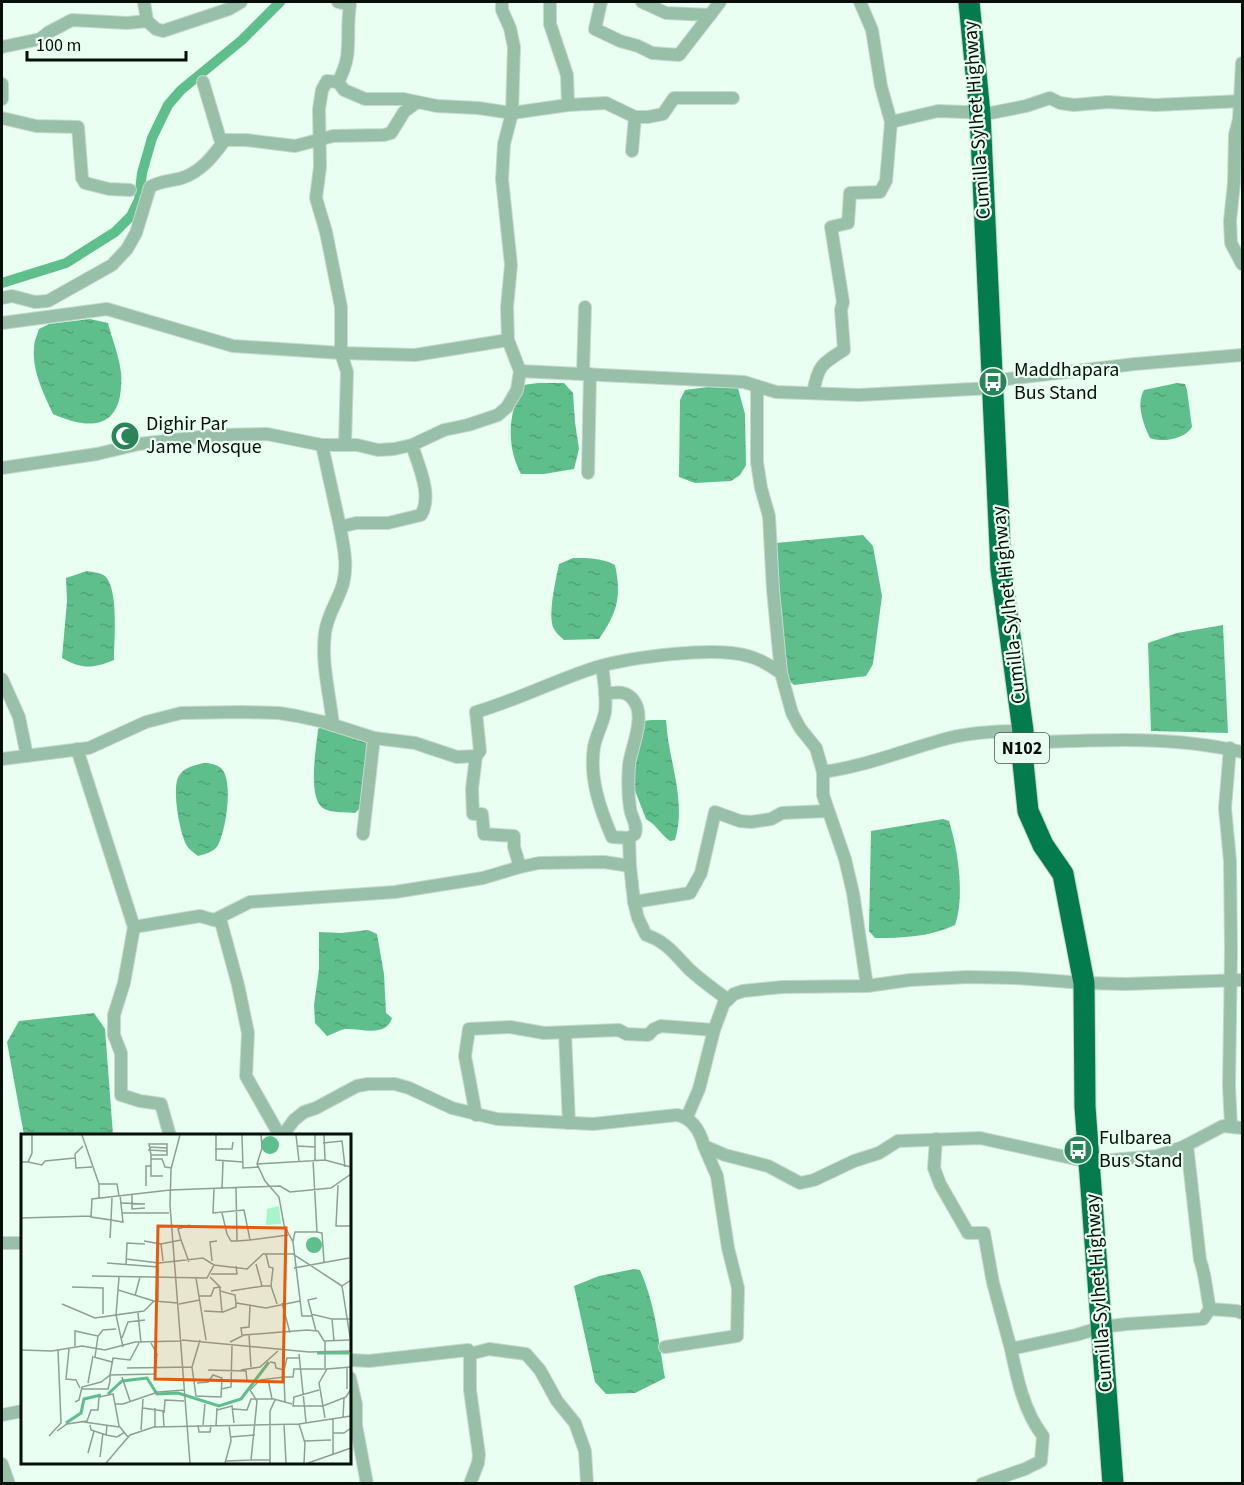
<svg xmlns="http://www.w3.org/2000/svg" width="1244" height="1485" font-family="'Source Sans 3',sans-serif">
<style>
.water{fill:url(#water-ripples)}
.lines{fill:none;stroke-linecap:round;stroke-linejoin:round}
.canal{stroke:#5fbf8c;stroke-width:10}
.street-casing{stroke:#c5d9cc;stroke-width:14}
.highway-casing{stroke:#c5d9cc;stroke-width:23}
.street{stroke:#98bfa8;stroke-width:12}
.highway{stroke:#047b4d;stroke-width:21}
.labels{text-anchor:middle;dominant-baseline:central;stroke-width:4.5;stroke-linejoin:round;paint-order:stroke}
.shield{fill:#e9fff1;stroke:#4a574f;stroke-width:1.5}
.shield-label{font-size:18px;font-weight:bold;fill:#060f09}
.street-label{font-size:20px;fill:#060f09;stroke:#e9fff1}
.poi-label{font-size:20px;fill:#060f09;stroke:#e9fff1;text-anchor:start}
.inset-river{fill:none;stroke:#5fbf8c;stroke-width:3}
.inset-road{fill:none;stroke:#8e9f94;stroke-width:1.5}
.view{fill:#e8590c;fill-opacity:0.15;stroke:#e8590c;stroke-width:3}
.inset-edge{fill:none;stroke:#060f09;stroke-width:3}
</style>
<defs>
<pattern id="water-ripples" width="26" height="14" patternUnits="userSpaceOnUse" patternTransform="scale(1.5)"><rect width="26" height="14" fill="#5fbf8c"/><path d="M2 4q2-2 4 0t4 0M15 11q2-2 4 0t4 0" fill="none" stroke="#51a377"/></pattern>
</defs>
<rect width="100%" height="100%" fill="#e9fff1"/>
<g class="water">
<path d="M90 319 108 323C112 339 119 356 121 372 122 380 121 388 120 396 113 433 80 426 53 414 44 394 32 371 34 348 34 342 37 335 39 329L49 324Z"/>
<path d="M538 383H564L573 393 575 422 579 449 574 469 544 474H521C506 446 508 413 523 385Z"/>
<path d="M1177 383 1185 384 1187 390 1192 427C1185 439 1162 443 1150 438 1143 424 1136 404 1144 390Z"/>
<path d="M708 387 738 388 745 414 746 465 740 475 731 481 695 483 679 477 680 400 685 390Z"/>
<path d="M863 535 873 546 882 596 873 664 866 676 794 685 786 678 772 550 776 543Z"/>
<path d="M573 558C587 558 603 558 615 565 622 597 617 613 599 639L564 640C561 637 556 633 554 629 547 616 556 579 559 564Z"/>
<path d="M87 571C93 572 101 573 105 576 119 589 114 641 114 660 93 669 81 669 62 658L67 601 66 578Z"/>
<path d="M1223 625 1228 733 1151 731 1148 643 1177 633Z"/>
<path d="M652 720H666C668 760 687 800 675 840L670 841C659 833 658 826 646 819L632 783 642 721Z"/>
<path d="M321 727 371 743 361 801 359 809 355 813C347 812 335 813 327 810 305 804 317 746 318 729Z"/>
<path d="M203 763C209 763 216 764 221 768 234 780 226 831 218 845 214 852 205 854 198 856 194 853 189 849 187 846 180 835 171 787 179 776 184 767 194 766 203 763Z"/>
<path d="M943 819 949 821C958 850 965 897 955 925 930 937 902 938 875 938L869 931 871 831Z"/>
<path d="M368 930 377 934 384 974 386 1013 392 1018C386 1038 361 1028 345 1029 339 1030 333 1034 327 1036L315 1023 314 1005 319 969V932L341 933Z"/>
<path d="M94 1013 105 1029 113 1135H24L7 1042 19 1021Z"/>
<path d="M634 1269 640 1270C655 1303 659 1342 665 1378L635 1393 606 1394 595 1382 574 1286 599 1276Z"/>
</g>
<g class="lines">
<path class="canal" d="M2 283 66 263 115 232 131 216 139 200 142 173 152 138 168 105 181 90 242 40 280 2"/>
<g class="street-casing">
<g id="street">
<path d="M144 2 147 21"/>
<path d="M338 2 350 5C345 36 354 53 338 82L344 90 365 99H403L437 106 478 108 512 113 568 105 606 103 635 117H648L663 114 674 98H733"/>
<path d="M502 2V10L510 28 514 47 512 113 504 144 502 179 511 265 507 307 508 340"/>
<path d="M550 2V24L567 75 568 105"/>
<path d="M601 2 595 29 620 41 638 46 652 53 679 55 720 2"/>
<path d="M642 2 666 13 710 15"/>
<path d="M860 2 872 30 881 86 891 122 938 111 991 113 1026 106 1050 98 1060 103 1074 105 1108 102 1155 105 1242 101"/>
<path d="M2 47 40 39 49 32 72 20 127 23 147 21 156 29 163 31 229 9 241 2"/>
<path d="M1242 63 1239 119 1235 135 1234 183 1230 221 1231 243 1242 264"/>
<path d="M203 82 220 139 225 140"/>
<path d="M338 82 327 81 322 90 319 109 320 167 316 198 326 232 341 307V353L347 372 345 444"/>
<path d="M2 84V99"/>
<path d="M2 118 36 126 78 127 82 178 85 183 109 189 130 190"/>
<path d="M632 151 635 117"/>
<path d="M2 298 12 296 35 302 48 301 112 265 127 249 136 233 150 187C159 181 171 181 182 178 202 171 213 156 225 140H246L295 146 333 136 384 135 391 133 404 112 416 103"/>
<path d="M2 323 107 309 233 346 341 353 415 355 508 340 520 371 744 382 776 392 859 395 992 388"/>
<path d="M583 373 585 307"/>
<path d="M991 381 1135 364 1242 355"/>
<path d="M757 386V462L761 488 769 516 773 590 781 673 792 713 800 728 816 748 823 772V795L845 859 853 893 867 986"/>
<path d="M813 393C818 366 821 364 844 350L841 310 843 302 831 227 848 223 850 193 880 192 886 181 891 122"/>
<path d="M322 445 340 527"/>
<path d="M2 468 97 454 139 444 217 435 267 434 322 445H357L378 450 394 449 412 445 444 430 468 425 498 415 507 407 517 390 520 371"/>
<path d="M588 473 590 374"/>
<path d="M602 666C604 680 607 697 605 712 603 724 596 735 594 747 589 778 600 809 612 837L629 838 630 866"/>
<path d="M2 679 19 717 27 756"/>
<path d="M605 694C616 692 627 690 634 701 646 717 631 748 629 765 628 778 628 795 630 808 631 818 638 823 635 834L629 838"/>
<path d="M333 725C330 695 321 664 325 633 327 617 335 605 341 590 349 569 344 548 340 527L356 523H388L421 515C433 495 418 465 412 445"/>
<path d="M1021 743C1095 740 1171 735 1242 752"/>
<path d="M1230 748 1225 808 1230 861 1231 951 1229 1086 1231 1126"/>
<path d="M77 749 134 927 200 916 221 922 238 985 248 1033 246 1076 280 1136"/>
<path d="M476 756 472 789 473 814H482L484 834 514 836V847L520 867 539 863 604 862 630 866 634 902"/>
<path d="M2 759 89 748 146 722 181 713 242 712 279 713 297 716 324 722 374 738 415 743 457 757 476 756 480 751 476 712C517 700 556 680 597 667 632 657 714 646 748 656 760 659 771 666 781 673"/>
<path d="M823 772C867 766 907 749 949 738 973 732 997 731 1023 731"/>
<path d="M363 834 374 738"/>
<path d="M214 920 250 902 395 892 483 878 520 867"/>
<path d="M134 927 124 983 114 1015V1035L121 1053V1095L140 1101 161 1104 170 1136"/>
<path d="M728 1000C715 990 702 981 690 970 676 956 666 941 646 935L638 918 634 902 690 893 701 873 715 812 740 821 751 822 771 819 782 813 828 811"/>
<path d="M565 1033 569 1123"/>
<path d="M476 1115 465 1056 469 1029 510 1027 544 1033 619 1030 626 1034 648 1035 654 1029 661 1026 714 1030"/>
<path d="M687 1117 699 1089 714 1030 724 1003 734 994 743 991 782 987 867 986 910 980 968 977 1015 978 1084 983 1126 984 1242 980"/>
<path d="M282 1136 294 1120 304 1112 316 1108 357 1086 368 1084H395L409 1088 452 1108 497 1119 593 1124 677 1115C693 1118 700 1131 704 1146L725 1155 768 1166 800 1183 814 1180 854 1161 879 1153 898 1141 980 1138 1089 1162 1157 1156 1183 1147 1223 1126 1242 1128"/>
<path d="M936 1139 934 1168 940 1184 968 1233H984L993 1283 1011 1349"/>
<path d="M1187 1145 1200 1260C1206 1276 1206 1292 1210 1309L1237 1311 1242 1313"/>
<path d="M2 1243H22"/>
<path d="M665 1347 737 1336 738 1288 728 1248 717 1176 704 1146"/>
<path d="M470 1354 489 1349 526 1354 540 1370 557 1401 575 1423 585 1451 587 1484"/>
<path d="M350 1360 369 1361 468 1350 470 1354V1390L479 1455 478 1463 470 1484"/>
<path d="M350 1378 356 1404V1425L367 1484"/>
<path d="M2 1415 22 1411"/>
<path d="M2 1464 9 1484"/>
<path d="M982 1484 1025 1469 1041 1461 1043 1436C1024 1412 1017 1378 1011 1349L1076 1335 1102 1327 1127 1324 1203 1319 1210 1309"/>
</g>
</g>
<g class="highway-casing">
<path id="highway" d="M969 2 980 114 1001 569 1023 731 1021 743 1028 811 1043 845 1063 874 1084 983 1085 1107 1113 1484"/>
</g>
<use href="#street" class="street"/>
<use href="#highway" class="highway"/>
</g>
<defs>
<g id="bus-disc" transform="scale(1.5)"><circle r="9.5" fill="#2a8459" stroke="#e9fff1"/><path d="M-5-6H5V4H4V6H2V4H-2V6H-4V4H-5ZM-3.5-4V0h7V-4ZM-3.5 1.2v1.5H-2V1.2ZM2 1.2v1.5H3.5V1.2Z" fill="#fff"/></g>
<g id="mosque-disc" transform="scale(1.5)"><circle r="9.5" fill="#2a8459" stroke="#e9fff1"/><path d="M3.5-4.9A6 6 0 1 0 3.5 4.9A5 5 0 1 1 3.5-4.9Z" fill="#fff"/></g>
</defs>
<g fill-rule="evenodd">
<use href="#bus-disc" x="993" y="382"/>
<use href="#mosque-disc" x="125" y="436"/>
<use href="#bus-disc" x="1078" y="1150"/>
</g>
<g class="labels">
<rect class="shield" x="995" y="733" width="54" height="30" rx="4.5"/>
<g class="shield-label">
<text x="1022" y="748">N102</text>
</g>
<g class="street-label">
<text transform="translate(977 120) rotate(-94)">Cumilla-Sylhet Highway</text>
<text transform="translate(1009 605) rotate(-96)">Cumilla-Sylhet Highway</text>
<text transform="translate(1099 1293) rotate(-94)">Cumilla-Sylhet Highway</text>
</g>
<g class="poi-label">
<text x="1014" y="370">Maddhapara<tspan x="1014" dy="23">Bus Stand</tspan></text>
<text x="146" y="424">Dighir Par<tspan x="146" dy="23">Jame Mosque</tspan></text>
<text x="1099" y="1138">Fulbarea<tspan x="1099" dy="23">Bus Stand</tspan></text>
</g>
</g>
<g transform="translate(21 1134)">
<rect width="330" height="330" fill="#e9fff1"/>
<path d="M258 72 260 90 245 91 246 75Z" fill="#a7f5c8"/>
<path d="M240 11a9 9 0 1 1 18 0a9 9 0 1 1-18 0ZM285 111a8 8 0 1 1 16 0a8 8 0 1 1-16 0Z" fill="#5fbf8c"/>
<path class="inset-river" d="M296 219H328M87 260 101 247 126 244 136 260 157 259 198 272 220 265 248 228M45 289 60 279 63 265 80 261"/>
<path class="inset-road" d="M61 1 78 50V64M159 1 150 35 149 71 169 329M195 1V26L222 28M221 1 222 34 238 33M240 1 241 14 236 30 244 47 258 63 263 91 272 108 281 182H291M275 1 278 27M303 1 304 26M302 9 321 7 324 33M62 12 54 20 55 34 71 33M276 12 294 13M128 13 146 14M194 15H211L212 8M127 16 146 17M130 21 128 10H146V21H130V25H141L144 33 151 34M130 25V42H142M294 26V1M0 28H7L11 19V1M7 28 21 31 24 27 54 24M236 30 304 26 330 33M78 50H96L98 62M317 51 315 92H330M125 52V32H130M215 54 216 107 229 106M193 55 192 79 223 76 229 106 267 101M201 55 202 27M111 61V75L124 74M91 64 90 86 102 88 99 61M99 69 124 70M101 79H148M201 79 206 100 210 107H216M0 84 70 82M296 98 301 99 303 128M330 102V134M89 104 90 86 70 83 71 65 149 56 259 52 269 58 310 54 330 40M160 106 168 128M123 107 140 110 142 127M272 107 274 98H296L292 26M140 110 160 106 157 95 169 91M245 120 248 133 252 134 250 152M105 125 138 129 182 124 193 131 226 135 242 120H272L321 152M191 127 189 108 196 107M86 129 137 133M235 130 241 152H250L256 170M105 131 106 109 124 110M273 134 328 124M190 140H216L215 132M71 142 186 144 193 131M98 143 97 156 133 167M175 144 185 206M330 146 321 152 330 209M51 153 82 154V180M199 153V157L214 161 215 169M199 157 201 178M210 157 242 152M114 162 119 143M178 162H190L193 154 199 153 189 143M137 168V133M261 169 269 199M41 170 74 184 95 181 97 156M158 170 179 166M183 177 202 178 215 173V169L245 174 279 167M117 179 120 209M290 180 311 185 313 207M311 185H330M295 197 287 166 296 164M221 201 220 194 228 193 229 172M228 201 230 233M77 202 82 196 95 195M101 204 107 188 124 186M161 206 288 218 330 217M304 207V234M209 208 223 201 286 196 297 197 303 207 328 206M54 212V197L77 202 74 223M102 213 95 181 123 177 133 167 157 169M48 215 45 245 55 246 59 254M0 216 31 217 61 212 84 216 114 208 161 207M278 220 285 288M73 223 91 228M249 228 254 229 255 234 263 236 266 224H278M171 233 179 206M106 234 171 233 175 262 200 263 201 244 192 241 187 248 176 249M326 234V255M187 236 225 237 226 247H231M220 236 239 233 257 217M263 236V243H272L273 235H306M101 243 109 267M247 245 251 265M89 247V241L134 240 136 220 130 209M67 249 72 222M60 255H87L89 247M200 255 210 253 211 212M298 256 273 263 272 272H302L325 263 330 255M54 268 58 266 61 253 80 248 89 241 92 224 109 226 118 209M94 270 98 292 107 303M122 274 142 277 143 293M212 275 226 276 230 265H253L271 270M196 276 211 272 213 289M143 279 144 266 163 267M322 283 323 264M304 284 298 249 306 235 330 233M312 285V320M63 288 98 293M263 290 265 329M278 290 284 309 283 329M69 291 70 296 85 301 86 291M177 291 178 298H189L190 291M182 291 184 270M195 292 196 274M134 293V274M120 296 122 265M36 297 46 290 66 287 70 276H77L78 263 92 260 94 270H102L137 258 163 256M312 299H323L330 294M85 301 96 303 104 298M28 302 40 289 37 216M209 303 234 301M284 307 310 306M67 319 73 297M79 323 82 299M249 326H230L236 267 229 256 239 246 263 243 264 269M205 327 230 326M85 329 109 301 133 293 278 290 330 282M204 329 210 307 208 291M249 329V277L254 266M287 329 330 314"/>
<path class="view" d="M137 92 265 94 262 248 134 245Z"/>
<rect width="330" height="330" class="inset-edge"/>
</g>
<rect width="1244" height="1485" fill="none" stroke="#060f09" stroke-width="6"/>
<path d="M27 51v9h159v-9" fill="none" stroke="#060f09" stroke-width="3"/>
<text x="36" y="51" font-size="18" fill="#060f09" stroke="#e9fff1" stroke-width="4.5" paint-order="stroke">100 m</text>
</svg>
